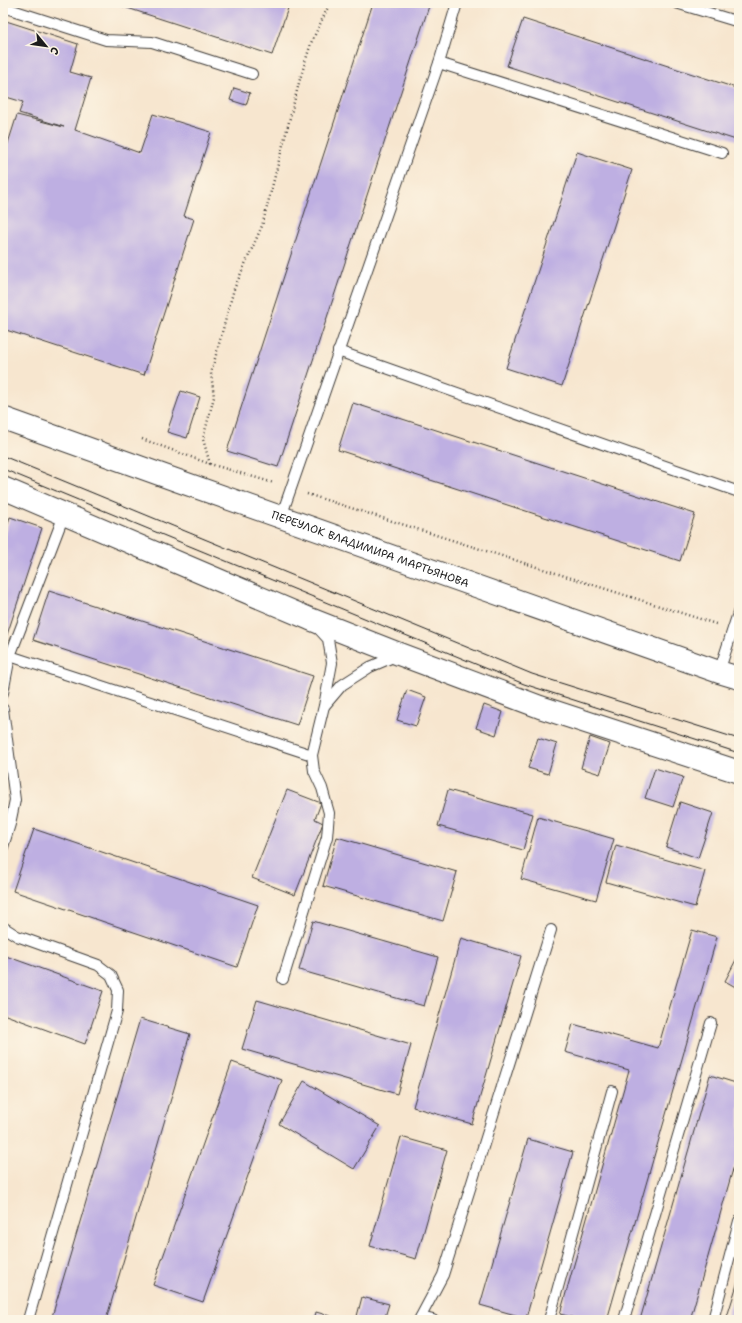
<svg xmlns="http://www.w3.org/2000/svg" width="742" height="1323" font-family="'Shantell Sans',sans-serif">
<style>
.building{fill:#beafe2}
.lines{fill:none;stroke-linecap:round;stroke-linejoin:round}
.service-casing{stroke:#3d3a37;stroke-width:12}
.tertiary-casing{stroke:#3d3a37;stroke-width:24}
.path{stroke:#3d3a37;stroke-width:2.5;stroke-dasharray:1 3;stroke-linecap:butt}
.service{stroke:#fff;stroke-width:10}
.tertiary{stroke:#fff;stroke-width:22}
.tram{stroke:#1c1c1c;stroke-width:1}
.labels{text-anchor:middle;dominant-baseline:central;stroke-width:3;stroke-linejoin:round;paint-order:stroke}
.street-label{font-size:11px;fill:#1c1c1c;stroke:#fcf5e5}
</style>
<rect width="100%" height="100%" fill="#fcf5e5"/>
<filter id="ink" filterUnits="userSpaceOnUse"><feTurbulence type="fractalNoise" baseFrequency=".025" numOctaves="2"/><feDisplacementMap in="SourceGraphic" scale="8" xChannelSelector="R" yChannelSelector="G"/><feConvolveMatrix kernelMatrix="1 2 1 2 8 2 1 2 1" color-interpolation-filters="sRGB"/></filter>
<filter id="wash" filterUnits="userSpaceOnUse"><feTurbulence type="fractalNoise" baseFrequency=".012" numOctaves="4" result="noise"/><feDisplacementMap in="SourceGraphic" scale="16" xChannelSelector="R" yChannelSelector="G"/><feGaussianBlur stdDeviation="0.9" result="paint"/><feColorMatrix in="noise" values="0 0 0 0 0 0 0 0 0 0 0 0 0 0 0 0 0 1.4 0 .05"/><feComposite in="paint" operator="in"/></filter>
<g filter="url(#wash)">
<rect width="100%" height="100%" fill="#f7e6cf"/>
<g id="blocks">
<g class="building">
<path d="M112 3H272L288 8 272 55Z"/>
<path d="M373 3H430L278 467 227 451Z"/>
<path d="M523 19 739 89V141L507 66Z"/>
<path d="M3 20 78 44 70 72 91 78 75 130 140 153 153 114 211 132 184 216 194 219 144 375 3 329V159L17 115 64 127 19 113 23 102 3 96Z"/>
<path d="M234 88 250 93 246 105 230 100Z"/>
<path d="M577 152 632 170 562 386 506 368Z"/>
<path d="M181 391 200 397 187 438 167 432Z"/>
<path d="M353 403 695 514 680 561 338 450Z"/>
<path d="M10 517 42 528 3 647V539Z"/>
<path d="M49 591 313 676 297 725 33 640Z"/>
<path d="M407 690 426 697 416 726 397 720Z"/>
<path d="M484 705 503 712 496 735 476 728Z"/>
<path d="M590 737 610 744 600 774 581 768Z"/>
<path d="M538 738 557 744 548 774 528 768Z"/>
<path d="M655 768 683 777 673 807 645 798Z"/>
<path d="M287 790 321 803 315 819 323 823 295 895 252 878Z"/>
<path d="M448 790 533 814 523 850 438 826Z"/>
<path d="M680 802 713 813 698 858 666 847Z"/>
<path d="M538 817 614 839 596 900 521 879Z"/>
<path d="M34 829 258 905 237 967 13 891Z"/>
<path d="M337 837 457 872 443 921 323 886Z"/>
<path d="M616 845 705 871 695 907 606 882Z"/>
<path d="M313 921 438 957 424 1006 299 970Z"/>
<path d="M692 930 717 937 607 1320H582L560 1314 629 1070 565 1052 573 1024 658 1048Z"/>
<path d="M461 938 521 956 472 1124 413 1107Z"/>
<path d="M739 954V989L725 981Z"/>
<path d="M3 955 103 991 85 1044 3 1014Z"/>
<path d="M257 1000 411 1045 397 1094 242 1049Z"/>
<path d="M140 1019 190 1034 106 1320H51Z"/>
<path d="M232 1062 282 1080 203 1302 153 1285Z"/>
<path d="M710 1075 739 1084V1148L690 1320H640Z"/>
<path d="M304 1081 380 1126 354 1169 279 1124Z"/>
<path d="M401 1137 447 1150 416 1259 370 1246Z"/>
<path d="M528 1139 573 1152 526 1318 480 1305Z"/>
<path d="M739 1278V1320H726Z"/>
<path d="M362 1297 389 1304 384 1320H356Z"/>
<path d="M316 1312 344 1320H314Z"/>
</g>
</g>
</g>
<g filter="url(#ink)">
<use href="#blocks" fill-opacity="0" stroke="#3d3a37" stroke-width="1"/>
<g class="lines">
<g class="service-casing">
<g id="service">
<path d="M676 3 739 22"/>
<path d="M3 7 106 40 152 42 252 74"/>
<path d="M439 63 457 3"/>
<path d="M338 351 739 492"/>
<path d="M64 515 10 656 312 755"/>
<path d="M281 517 439 63 722 153"/>
<path d="M719 672 739 610"/>
<path d="M3 693 10 656"/>
<path d="M325 705 342 685 370 667 398 655"/>
<path d="M3 709 15 800 10 824 3 847"/>
<path d="M3 927 17 936 98 965 111 975 118 990 117 1011 28 1320"/>
<path d="M283 979 327 837 329 813 322 788 314 771 312 755 324 706 332 663 328 639 317 627"/>
<path d="M421 1317 433 1320"/>
<path d="M419 1320 443 1275 551 930"/>
<path d="M549 1320 612 1091"/>
<path d="M624 1320 711 1023"/>
<path d="M713 1320 739 1221"/>
</g>
</g>
<g class="tertiary-casing">
<g id="tertiary">
<path id="s1" d="M3 418 173 479 719 672 739 678"/>
<path d="M3 488 310 619 399 654 540 707 739 772"/>
</g>
</g>
<g class="path">
<path d="M142 439 210 464 274 483"/>
<path d="M210 464 203 439 214 397 211 373 234 289 262 226 300 79 311 43 330 3"/>
<path d="M307 494 716 624"/>
</g>
<use href="#service" class="service"/>
<use href="#tertiary" class="tertiary"/>
<g class="tram">
<path d="M3 456 532 674 739 739"/>
<path d="M3 469 524 684 739 753"/>
</g>
</g>
</g>
<g class="labels">
<g class="street-label">
<text stroke="none"><textPath href="#s1" startOffset="390">ПЕРЕУЛОК ВЛАДИМИРА МАРТЬЯНОВА</textPath></text>
</g>
</g>
<rect width="742" height="1323" fill="none" stroke="#fcf5e5" stroke-width="16"/>
<g transform="translate(46 46) rotate(119)" stroke="#fcf5e5" stroke-width="3" paint-order="stroke">
<path d="M0-3L7 15L0 10L-7 15Z" fill="#1c1c1c"/>
<text y="-6" font-size="11" font-weight="bold" text-anchor="middle" fill="#1c1c1c">С</text>
</g>
</svg>
